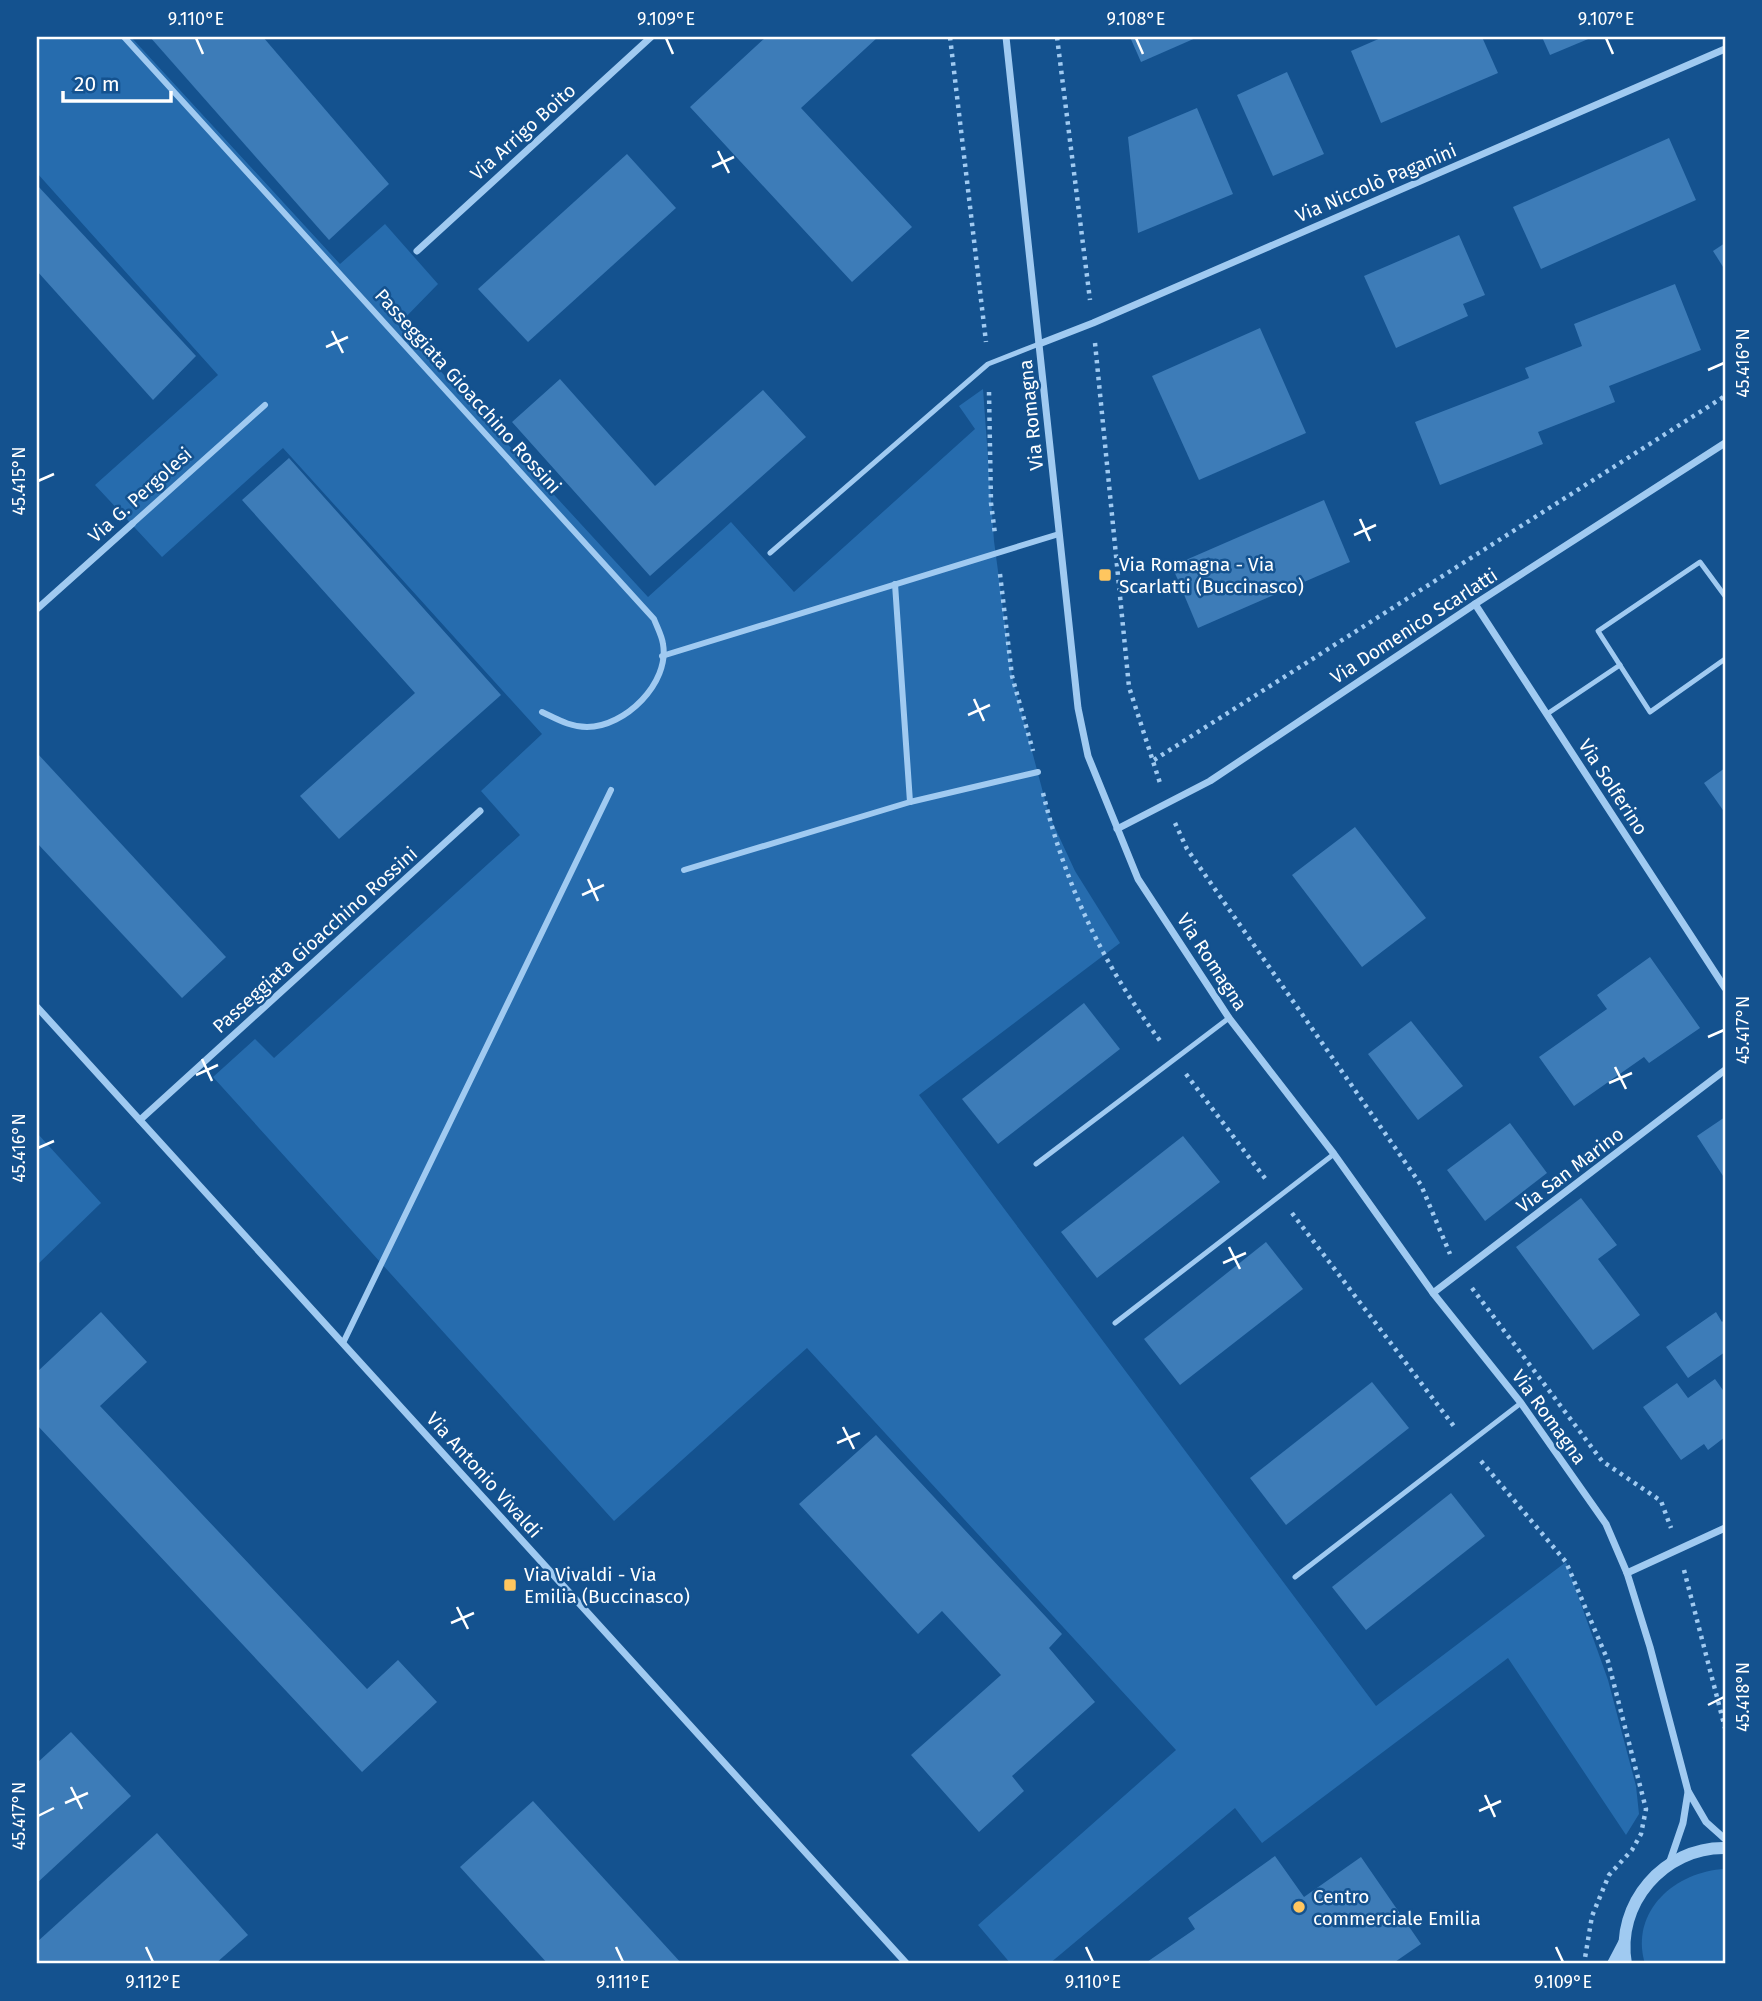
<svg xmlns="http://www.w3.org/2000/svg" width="1762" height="2001" font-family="'Fira Sans',sans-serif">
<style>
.green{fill:#266cae}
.building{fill:#3d7cb8}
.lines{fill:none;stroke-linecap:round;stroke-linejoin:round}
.path{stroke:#a0caf1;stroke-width:4.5;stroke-dasharray:3.5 5;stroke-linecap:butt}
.service{stroke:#a0caf1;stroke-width:5}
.pedestrian{stroke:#a0caf1;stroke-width:6}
.minor{stroke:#a0caf1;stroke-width:7}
.tertiary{stroke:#a0caf1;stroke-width:12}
.ticks{fill:none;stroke:#fff;stroke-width:2.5}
.poi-dot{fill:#ffc65f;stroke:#14528f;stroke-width:2.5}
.labels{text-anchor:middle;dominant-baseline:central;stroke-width:5;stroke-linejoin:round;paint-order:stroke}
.street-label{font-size:19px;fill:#fff;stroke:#14528f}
.poi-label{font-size:19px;fill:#fff;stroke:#14528f;text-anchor:start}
.neatline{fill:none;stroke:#fff;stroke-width:2.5}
.ticks-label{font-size:18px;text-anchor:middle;fill:#fff}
</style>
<rect width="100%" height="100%" fill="#14528f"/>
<g class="green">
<path d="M37 37H131L340 264 385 224 438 284 398 325 648 597 731 522 794 592 975 429 959 406 983 389 994 541 1012 676 1049 815 1075 871 1120 943 919 1095 1376 1706 1566 1562 1608 1680 1636 1786 1639 1814 1626 1835 1508 1658 1262 1843 1235 1808 1049 1964H1011L978 1925 1176 1750 807 1348 614 1521 213 1077 255 1039 274 1058 520 835 481 791 542 734 283 448 162 557 95 485 218 375 37 173Z"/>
<path d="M37 1133 101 1203 37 1265Z"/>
<path d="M1725 1869V1964H1645C1629 1911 1676 1871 1725 1869Z"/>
</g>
<g class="building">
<path d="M150 37H263L389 184 329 240Z"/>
<path d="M766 37H878L801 108 912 227 852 282 690 107Z"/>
<path d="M1130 37H1198L1141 62Z"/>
<path d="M1383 37H1482L1498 73 1381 123 1351 51Z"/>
<path d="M1542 37H1593L1550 55Z"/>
<path d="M1287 72 1324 154 1273 176 1237 95Z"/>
<path d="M1197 108 1233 194 1138 233 1128 137Z"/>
<path d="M1669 138 1696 200 1541 269 1513 207Z"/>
<path d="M627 154 676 208 528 342 478 289Z"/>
<path d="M37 185 196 356 153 400 37 271Z"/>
<path d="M1459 235 1485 295 1463 304 1468 316 1396 348 1364 276Z"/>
<path d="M1725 243V270L1713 251Z"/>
<path d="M1675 284 1701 350 1609 386 1615 402 1538 432 1543 444 1440 485 1415 422 1529 378 1525 368 1582 346 1574 324Z"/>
<path d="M1260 328 1306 433 1199 480 1152 376Z"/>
<path d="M560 379 655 486 763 390 806 437 650 576 512 422Z"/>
<path d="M289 458 501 695 339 839 300 796 415 693 242 500Z"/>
<path d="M1324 500 1350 562 1198 628 1172 566Z"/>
<path d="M37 753 226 957 182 998 37 843Z"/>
<path d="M1725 768V813L1704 783Z"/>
<path d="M1355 827 1426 918 1362 967 1292 875Z"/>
<path d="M1650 957 1700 1028 1649 1063 1644 1057 1574 1106 1539 1057 1607 1009 1597 995Z"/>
<path d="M1084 1003 1120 1049 998 1144 962 1099Z"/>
<path d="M1411 1021 1463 1086 1418 1120 1368 1054Z"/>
<path d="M1725 1117V1179L1697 1136Z"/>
<path d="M1510 1123 1547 1173 1485 1221 1447 1170Z"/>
<path d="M1183 1136 1220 1182 1097 1278 1061 1232Z"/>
<path d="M1581 1198 1617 1245 1598 1259 1640 1315 1593 1350 1516 1247Z"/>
<path d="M1266 1242 1303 1289 1180 1385 1144 1339Z"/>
<path d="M101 1312 147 1362 100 1406 367 1689 398 1660 437 1702 362 1772 37 1425V1372Z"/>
<path d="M1716 1312 1722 1322 1725 1319V1352L1688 1378 1666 1347Z"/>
<path d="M1715 1379 1725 1393V1437L1708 1450 1704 1444 1681 1460 1643 1407 1677 1383 1688 1398Z"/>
<path d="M1372 1382 1409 1428 1286 1525 1250 1478Z"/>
<path d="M876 1435 1062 1634 1049 1648 1095 1702 1012 1776 1024 1791 979 1832 911 1755 1001 1675 942 1611 918 1634 799 1504Z"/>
<path d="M1451 1493 1485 1536 1366 1630 1332 1587Z"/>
<path d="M71 1732 131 1796 37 1883V1763Z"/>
<path d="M533 1801 682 1964H548L460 1867Z"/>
<path d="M157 1833 248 1935 215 1964H37V1942Z"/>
<path d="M1275 1856 1304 1897 1361 1857 1421 1944 1392 1964H1144L1195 1929 1188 1918Z"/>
</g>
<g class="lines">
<g class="path">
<path d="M950 37 986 342"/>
<path d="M1057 37 1090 300"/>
<path d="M1095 343 1129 687 1160 783"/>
<path d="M989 392 991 503 995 534"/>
<path d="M1000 574 1012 676 1033 751"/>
<path d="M1154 760 1725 396"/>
<path d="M1043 793C1066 887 1103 965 1161 1042"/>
<path d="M1175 823 1187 849 1421 1185 1450 1254"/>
<path d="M1186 1074 1267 1181"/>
<path d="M1292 1213 1456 1429"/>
<path d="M1472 1288 1602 1461 1661 1501 1671 1528"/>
<path d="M1481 1461 1566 1562 1608 1661 1646 1809 1641 1834 1632 1850 1609 1875 1592 1916 1584 1964"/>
<path d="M1684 1570 1725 1728"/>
</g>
<g class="service">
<path d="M770 553 988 364 1039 344"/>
<path d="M1725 596 1700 562 1598 631 1650 712 1725 659"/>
<path d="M1547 714 1620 665"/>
<path d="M1036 1164 1229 1018"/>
<path d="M1115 1323 1334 1154"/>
<path d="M1295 1577 1521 1403"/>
</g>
<g class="pedestrian">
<path d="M124 37 654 619C657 627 662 636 663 644 670 683 625 727 587 727 570 727 557 719 542 712"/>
<path d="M132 524 265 405"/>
<path d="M895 584 910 802"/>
<path d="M662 656 1059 534"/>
<path d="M684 870 910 802 1038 772"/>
<path d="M343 1343 611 790"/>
</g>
<g class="minor">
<path d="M1006 37 1078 708 1088 756 1138 879 1229 1018 1334 1154 1433 1293 1521 1403 1606 1524 1627 1573 1650 1647 1688 1791 1706 1822 1725 1839"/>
<path d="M417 251 651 37"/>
<path d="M1039 344 1093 323 1725 49"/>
<path d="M1475 604 1725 988"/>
<path d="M37 609 132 524"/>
<path d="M1117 829 1210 781 1475 604 1725 443"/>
<path d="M37 1007 907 1964"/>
<path d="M140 1120 480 811"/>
<path d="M1433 1293 1725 1070"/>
<path d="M1627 1573 1725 1528"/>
<path d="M1669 1864 1683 1823 1688 1792"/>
</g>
<g class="tertiary">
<path d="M1613 1964 1624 1943"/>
<path d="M1626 1964C1615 1904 1664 1847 1725 1848"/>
</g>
</g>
<path class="ticks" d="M196 38 203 54M666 38 673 54M1136 38 1143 54M1606 38 1613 54M718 151 729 173M712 167 734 157M332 331 343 353M326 347 348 337M1708 370 1724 363M38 481 54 474M1360 519 1370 541M1354 535 1376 525M974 699 984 721M968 715 990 705M588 879 598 901M582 895 604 885M1708 1037 1724 1030M202 1059 212 1081M1615 1067 1626 1089M196 1075 218 1065M1609 1083 1632 1073M38 1148 54 1141M1229 1247 1240 1269M1223 1263 1246 1253M843 1427 854 1449M837 1443 860 1433M457 1607 468 1629M451 1623 474 1613M1708 1705 1724 1697M71 1787 82 1809M1485 1795 1495 1817M65 1803 88 1793M1479 1811 1501 1801M38 1816 54 1808M146 1947 153 1962M616 1947 623 1962M1086 1947 1093 1962M1556 1947 1563 1962"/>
<g class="poi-dot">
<rect x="1098" y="568" width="14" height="14" rx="3.5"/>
<rect x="503" y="1578" width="14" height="14" rx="3.5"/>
<circle cx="1299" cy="1907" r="7"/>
</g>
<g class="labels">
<g class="street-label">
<text transform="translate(523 132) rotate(-42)">Via Arrigo Boito</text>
<text transform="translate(1376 183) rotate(-23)">Via Niccolò Paganini</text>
<text transform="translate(468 391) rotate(48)">Passeggiata Gioacchino Rossini</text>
<text transform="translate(1031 415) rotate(-96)">Via Romagna</text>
<text transform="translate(140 495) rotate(-42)">Via G. Pergolesi</text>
<text transform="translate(1414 626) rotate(-33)">Via Domenico Scarlatti</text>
<text transform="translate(1613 787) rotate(57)">Via Solferino</text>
<text transform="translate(315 940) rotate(-42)">Passeggiata Gioacchino Rossini</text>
<text transform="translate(1212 962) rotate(57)">Via Romagna</text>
<text transform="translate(1570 1170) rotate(-37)">Via San Marino</text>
<text transform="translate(1549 1417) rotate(54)">Via Romagna</text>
<text transform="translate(484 1475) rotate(48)">Via Antonio Vivaldi</text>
</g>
<g class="poi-label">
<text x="1119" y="564">Via Romagna - Via<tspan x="1119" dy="22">Scarlatti (Buccinasco)</tspan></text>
<text x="524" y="1574">Via Vivaldi - Via<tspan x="524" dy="22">Emilia (Buccinasco)</tspan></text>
<text x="1313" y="1896">Centro<tspan x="1313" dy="22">commerciale Emilia</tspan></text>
</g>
</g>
<rect width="1762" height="2001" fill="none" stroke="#14528f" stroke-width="77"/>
<path d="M63 91v10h108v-10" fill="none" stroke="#ffffff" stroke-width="3.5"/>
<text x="74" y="91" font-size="21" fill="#ffffff" stroke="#14528f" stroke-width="5" paint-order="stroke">20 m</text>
<rect x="38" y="38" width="1686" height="1924" class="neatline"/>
<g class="ticks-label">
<text x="196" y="25">9.110°E</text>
<text x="666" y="25">9.109°E</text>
<text x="1136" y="25">9.108°E</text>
<text x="1606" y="25">9.107°E</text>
<text transform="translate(1743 363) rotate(-90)" y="6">45.416°N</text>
<text transform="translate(19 481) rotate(-90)" y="6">45.415°N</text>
<text transform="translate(1743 1030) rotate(-90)" y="6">45.417°N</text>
<text transform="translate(19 1148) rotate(-90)" y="6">45.416°N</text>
<text transform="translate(1743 1697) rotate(-90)" y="6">45.418°N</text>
<text transform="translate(19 1816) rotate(-90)" y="6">45.417°N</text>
<text x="153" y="1988">9.112°E</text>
<text x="623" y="1988">9.111°E</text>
<text x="1093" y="1988">9.110°E</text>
<text x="1563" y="1988">9.109°E</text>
</g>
</svg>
